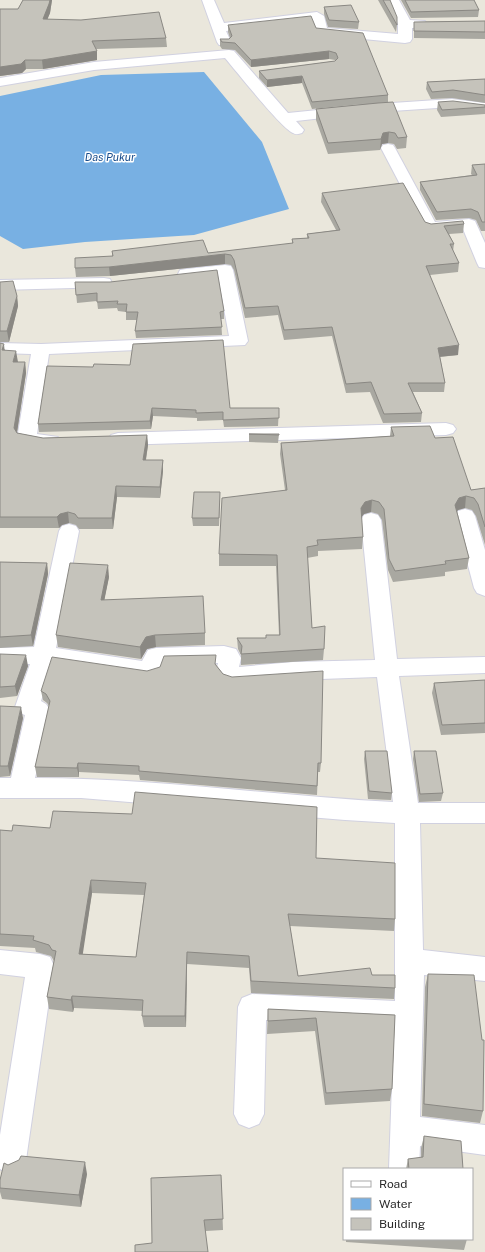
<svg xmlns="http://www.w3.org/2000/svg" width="485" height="1252" font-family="'Public Sans',sans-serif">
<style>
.water{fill:#78b0e3}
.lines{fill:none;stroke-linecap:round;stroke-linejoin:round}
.street-casing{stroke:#d1d1e0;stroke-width:2}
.street{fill:#fff;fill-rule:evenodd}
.wall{fill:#a9a8a1;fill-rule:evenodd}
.shaded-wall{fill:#8a8883}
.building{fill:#c5c3bb;stroke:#8a8883;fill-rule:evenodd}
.labels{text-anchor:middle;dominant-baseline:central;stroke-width:3;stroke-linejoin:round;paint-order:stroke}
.far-water-label{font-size:11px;font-style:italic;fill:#194d8c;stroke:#fff}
</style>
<rect width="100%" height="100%" fill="#eae7dc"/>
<path class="water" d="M204 72 262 142 289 209 194 235 85 242 23 249 0 236V96L101 75Z"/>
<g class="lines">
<g class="street-casing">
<g id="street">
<path d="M202 0H214L224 23 317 12 324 16 327 28 398 34V24L387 0H399L410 20 425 21 427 24 425 27 412 28V39L410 42 405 43 321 35 316 34 312 21 226 31 231 42 229 45H219L217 42Z"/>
<path d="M229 50 234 51 288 113 377 104 452 99 485 103V111L452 107 377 112 296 121 304 130 302 133C299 134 296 135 293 133 281 128 237 72 225 58L94 70 0 86V78L94 62Z"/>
<path d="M388 144 393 145 395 148 435 222 469 219 475 221 485 243V268L479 267 477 263 463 229 430 232 424 230 381 148 383 145Z"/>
<path d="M225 265 231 266 233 270 248 341 245 345 49 354 37 434 58 437 61 441 58 445 51 447 20 443 17 439 31 354 0 353V343L41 344 229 336 218 276 186 279 180 278 178 274 180 270 186 269Z"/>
<path d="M104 278 110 279 112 283 110 287 0 290V280Z"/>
<path d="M446 423 453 425 456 429 453 433 446 435 118 445 111 443 108 439 111 435 118 433Z"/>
<path d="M465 509 472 511 475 516 485 550V596L477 593 474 588 455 516 458 511Z"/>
<path d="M371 513 378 515 381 520 397 659 485 657V673L399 676 418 803H485V823H420L423 950 485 957V981L424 975 420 1117 485 1125V1155L420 1146 419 1169H389L394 1026 266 1020 264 1114 259 1124 249 1128 239 1124 234 1114 238 1007 242 998 252 994 395 1001V823L345 820 81 798H0V778H11L25 715 19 713 15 707 30 664H0V648L34 647 59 531 62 526 69 524 76 526 79 531 56 648 142 661 148 650 156 648 224 646 236 649 241 658 239 667 293 662 375 660 361 520 364 515ZM218 663 216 672 224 682 232 685 293 680 377 677 393 802C274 796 155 778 35 778L50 710 46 704 41 701 52 665 148 679 160 675 164 664Z"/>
<path d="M0 950 40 954 50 957 54 966 26 1160 22 1170 11 1175 0 1169V1135L25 977 0 974Z"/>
</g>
</g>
<use href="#street" class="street"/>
</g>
<g class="wall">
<path d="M23 0H52L50 13 47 19 166 38 167 47 96 49 97 60 43 69H26L22 73 0 76V9H18Z"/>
<path d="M378 0H390L397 25 396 32Z"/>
<path d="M401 0H474L479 10 478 17 411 18Z"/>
<path d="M324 7 359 22 358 29 328 27 324 14Z"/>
<path d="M485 21V39L414 38V22Z"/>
<path d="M228 25 316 28 388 95V102L407 137 406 148 397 149 394 144 388 143 382 144 380 150 328 154 316 120V109L372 103 312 109 302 83 267 87 259 78V71L335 61V60L329 59 251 67 235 50 222 49 220 46V39H229L230 38 228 32Z"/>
<path d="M485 79V103L452 98 431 99 426 89 427 82Z"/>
<path d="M438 102 485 105V114L441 117 437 110Z"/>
<path d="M485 164V231H481L476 220 469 218 436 220 420 190V182L472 175 471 174 472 165Z"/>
<path d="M322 193 431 224H464L463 233 449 234 454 244 453 251 459 263 458 272 430 275 458 355 440 357 445 383 444 392H413L422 413 421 422 383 423 370 392 346 393 332 336 284 340 278 315 245 318 234 270 231 265 225 264 110 276 76 277 75 268 112 256V251L208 253 292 244V239L307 238V234L336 230 321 202Z"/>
<path d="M0 282 17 296 18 306 9 342H0Z"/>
<path d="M75 282 224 311V319H221L222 335 136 338 135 331 137 320H126V312L118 311 117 308 98 309 97 301 77 303Z"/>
<path d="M0 343 5 350 18 362H25L26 373 17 432V433L43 438 147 435 148 445 146 460H163V471L160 498 117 497 113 529H79L76 525 69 523 62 525 59 528H0Z"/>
<path d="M47 366 230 408H279L278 426 224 427 223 420 197 421V418L153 416 151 429 39 432 38 424Z"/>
<path d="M391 427 435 438 471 490 485 488V545L476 516 472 510 465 508 458 510 457 511 469 558 467 569 445 572V576L393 582 388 570 382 520 378 514 371 512 364 514 361 517 363 537 362 549 318 551V556L307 558 312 628 324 649 323 660 241 665V655L238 649 237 638H266L279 635 276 566H219V554L285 490 280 454 281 443 390 436Z"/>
<path d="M249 434H279L278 443 249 442Z"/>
<path d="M220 500 219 526H193L192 518Z"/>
<path d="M0 562 47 563 48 574 33 646 0 648Z"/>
<path d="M109 577 104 600 205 633V645L156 647 147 649 141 659 58 647 56 635Z"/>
<path d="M0 654 28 666 17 696 0 698Z"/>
<path d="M216 665 223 674 321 763 320 772H318L317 795 140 780 139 775 79 772V777H37L35 767 49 706 47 703 43 700 41 691 147 671Z"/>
<path d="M485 680V733L441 735 432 693 434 683Z"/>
<path d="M0 706 23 718 10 776 0 777Z"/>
<path d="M365 751 392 793 391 800 368 799 364 759Z"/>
<path d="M414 751 443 793 441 801 419 802 413 759Z"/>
<path d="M0 830 316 858 395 919 394 931 290 926 298 976 372 975 395 988 394 999 251 993 249 968 187 964 186 1027H144L142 1016 143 1011 74 1008 73 1012 49 1009 47 997 54 961 51 956 36 952 35 948 0 946ZM92 893 144 895 136 957 82 954Z"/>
<path d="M428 974 483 1111 480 1123 422 1116 425 987Z"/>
<path d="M268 1009 395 1015 392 1089 390 1101 325 1105 315 1031 267 1034Z"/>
<path d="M424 1136 463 1169H406L408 1159 421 1158V1148Z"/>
<path d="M8 1165 87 1174 81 1207 2 1199 0 1192V1180Z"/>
<path d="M221 1175 223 1230 206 1231 152 1243Z"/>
<path d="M346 1239H467L464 1250 346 1242Z"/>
</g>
<g class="shaded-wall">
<path d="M50 0H52L50 13 44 28 43 19Z"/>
<path d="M97 51V60L43 69 42 60Z"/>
<path d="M329 51V59L251 67V60Z"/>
<path d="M25 60 26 69 22 73 0 76V67Z"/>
<path d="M302 76V83L267 87V80Z"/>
<path d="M389 132 388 143 382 144 380 150 381 139 383 133Z"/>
<path d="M225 254V264L110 276 109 267Z"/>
<path d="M17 296 18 306 9 342 7 331Z"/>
<path d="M4 344 5 355 2 350Z"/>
<path d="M459 345 458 355 437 357 438 348Z"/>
<path d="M16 351 18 362 15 372 13 362Z"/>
<path d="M25 362 26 373 16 439 14 428Z"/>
<path d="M152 408 153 416 151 429 150 421Z"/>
<path d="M147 435 148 445 144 471 143 460Z"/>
<path d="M163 460V471L160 498V487Z"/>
<path d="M116 486 117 497 113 529 112 518Z"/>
<path d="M466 496 465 508 458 510 454 516 455 505 459 498Z"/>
<path d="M372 500 371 512 364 514 360 519 361 508 365 502Z"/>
<path d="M68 512 69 523 62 525 59 528 57 517 60 514Z"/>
<path d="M47 563 48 574 33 646 31 635Z"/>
<path d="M108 565 109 577 102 612 101 600Z"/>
<path d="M155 635 156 647 147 649 141 659 140 647 146 637Z"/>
<path d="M26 655 28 666 17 696 15 686Z"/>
<path d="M21 707 23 718 10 776 8 766Z"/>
<path d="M78 763 79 772V777L77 768Z"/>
<path d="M91 880 92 893 81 966 79 954Z"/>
<path d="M187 952V964L186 1027 185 1016Z"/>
<path d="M72 996 74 1008 73 1012 71 1000Z"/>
<path d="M85 1162 87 1174 81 1207 79 1195Z"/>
</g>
<g class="building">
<path d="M23 0H50L49 4 43 19 81 20 159 12 166 38 92 41 97 51 42 60H25L21 64 0 67V9H18Z"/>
<path d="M383 0H390L397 17V25Z"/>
<path d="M405 0H474L479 10 411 12Z"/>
<path d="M351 5 359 22 329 20 324 7Z"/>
<path d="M311 16 316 28 363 33 388 95 312 102 302 76 267 80 259 71 335 61 338 58 336 53 329 51 251 60 235 43 222 42 220 39H229L232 36 228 25Z"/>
<path d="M485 21V32L414 31V22Z"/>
<path d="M485 79V95L453 90 432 92 427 82Z"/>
<path d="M453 101 485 105V107L442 110 438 102Z"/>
<path d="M393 102 407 137 398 138 395 133 389 132 383 133 381 139 328 143 316 109 378 103Z"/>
<path d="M485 164V222H482L478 212 471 209 437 212 420 182 477 175 472 165Z"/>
<path d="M403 183 425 222 431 224 463 221 464 224 444 226 454 244H450L459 263 426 266 459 345 438 348 445 383H408L422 413 384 414 371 382 346 384 332 327 284 330 278 306 245 308 234 260 231 255 225 254 109 267 75 268V258L113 256 112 251 203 240 208 253 293 243 292 239 309 238 307 234 340 230 322 193Z"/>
<path d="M217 270 224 311 220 312 222 327 135 331 138 312H126L127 304H117L118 301 97 302V293L76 295 75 282H110Z"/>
<path d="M13 281 17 296 7 331H0V282Z"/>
<path d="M223 340 230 408H279V418L223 420V412L196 413V410L152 408 150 421 38 424 47 366 93 367 94 364 130 365 133 344Z"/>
<path d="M0 343 4 344 2 350 16 351 13 362H25L14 428 17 433 43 438 147 435 143 460H163L160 487 116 486 112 518H78L75 514 68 512 60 514 57 517H0Z"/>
<path d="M430 426 435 438 453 437 471 490 485 488V527L478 504 474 498 466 496 459 498 455 505 469 558 445 561 446 564 395 571 389 559 384 509 379 502 372 500 365 502 361 508 363 537 317 540 318 545 307 547 312 628 325 626 324 649 241 654 242 646 237 638H266V635H280L277 555 219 554 222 498 287 490 281 443 394 436 391 427Z"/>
<path d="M249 434H279V435Z"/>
<path d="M194 492H220L219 518H192Z"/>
<path d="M0 562 47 563 31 635 0 637Z"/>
<path d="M70 563 108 565 101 600 203 596 205 633 155 635 146 637 140 647 56 635Z"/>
<path d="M0 654 26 655 15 686 0 687Z"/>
<path d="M216 655 215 664 223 674 232 677 323 671 321 763H318L317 786 139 771V766L78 763 77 768 35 767 50 701 46 694 41 691 52 657 147 671 160 667 164 656Z"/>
<path d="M485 680V723L442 725 434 683Z"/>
<path d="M0 706 21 707 8 766H0Z"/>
<path d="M365 751H387L392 793 369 791Z"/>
<path d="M414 751H436L443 793 420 794Z"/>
<path d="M135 792 317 807 316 858 395 863V919L288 914 298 976 370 968 372 975H395V988L251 981 249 956 187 952 185 1016H142L143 1000 72 996 71 1000 47 997 56 951 52 950 49 945 33 940 34 936 0 934V830L12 831 13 825 50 828 53 811 132 814ZM91 880 146 883 136 957 79 954Z"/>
<path d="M428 974 474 975 482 1040H484L483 1111 424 1104Z"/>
<path d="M268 1009 395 1015 392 1089 326 1093 316 1018 268 1021Z"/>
<path d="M424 1136 461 1141 463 1169H409L408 1159 423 1157Z"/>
<path d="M21 1156 85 1162 79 1195 0 1188V1180L4 1163 8 1165 19 1160Z"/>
<path d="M221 1175 223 1219 204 1220 208 1252H135V1245L152 1243 151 1178Z"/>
</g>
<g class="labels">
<g class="far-water-label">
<text x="110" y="157">Das Pukur</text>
</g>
</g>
<rect x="343" y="1168" width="130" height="72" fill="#ffffff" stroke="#a9a9a9"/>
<rect x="351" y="1181" width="20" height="6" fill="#ffffff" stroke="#a9a9a9"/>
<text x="379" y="1188" font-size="12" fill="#292929">Road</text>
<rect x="351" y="1198" width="20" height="12" fill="#78b0e3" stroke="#a9a9a9"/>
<text x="379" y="1208" font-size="12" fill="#292929">Water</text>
<rect x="351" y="1218" width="20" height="12" fill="#c5c3bb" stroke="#a9a9a9"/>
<text x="379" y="1228" font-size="12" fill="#292929">Building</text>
</svg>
